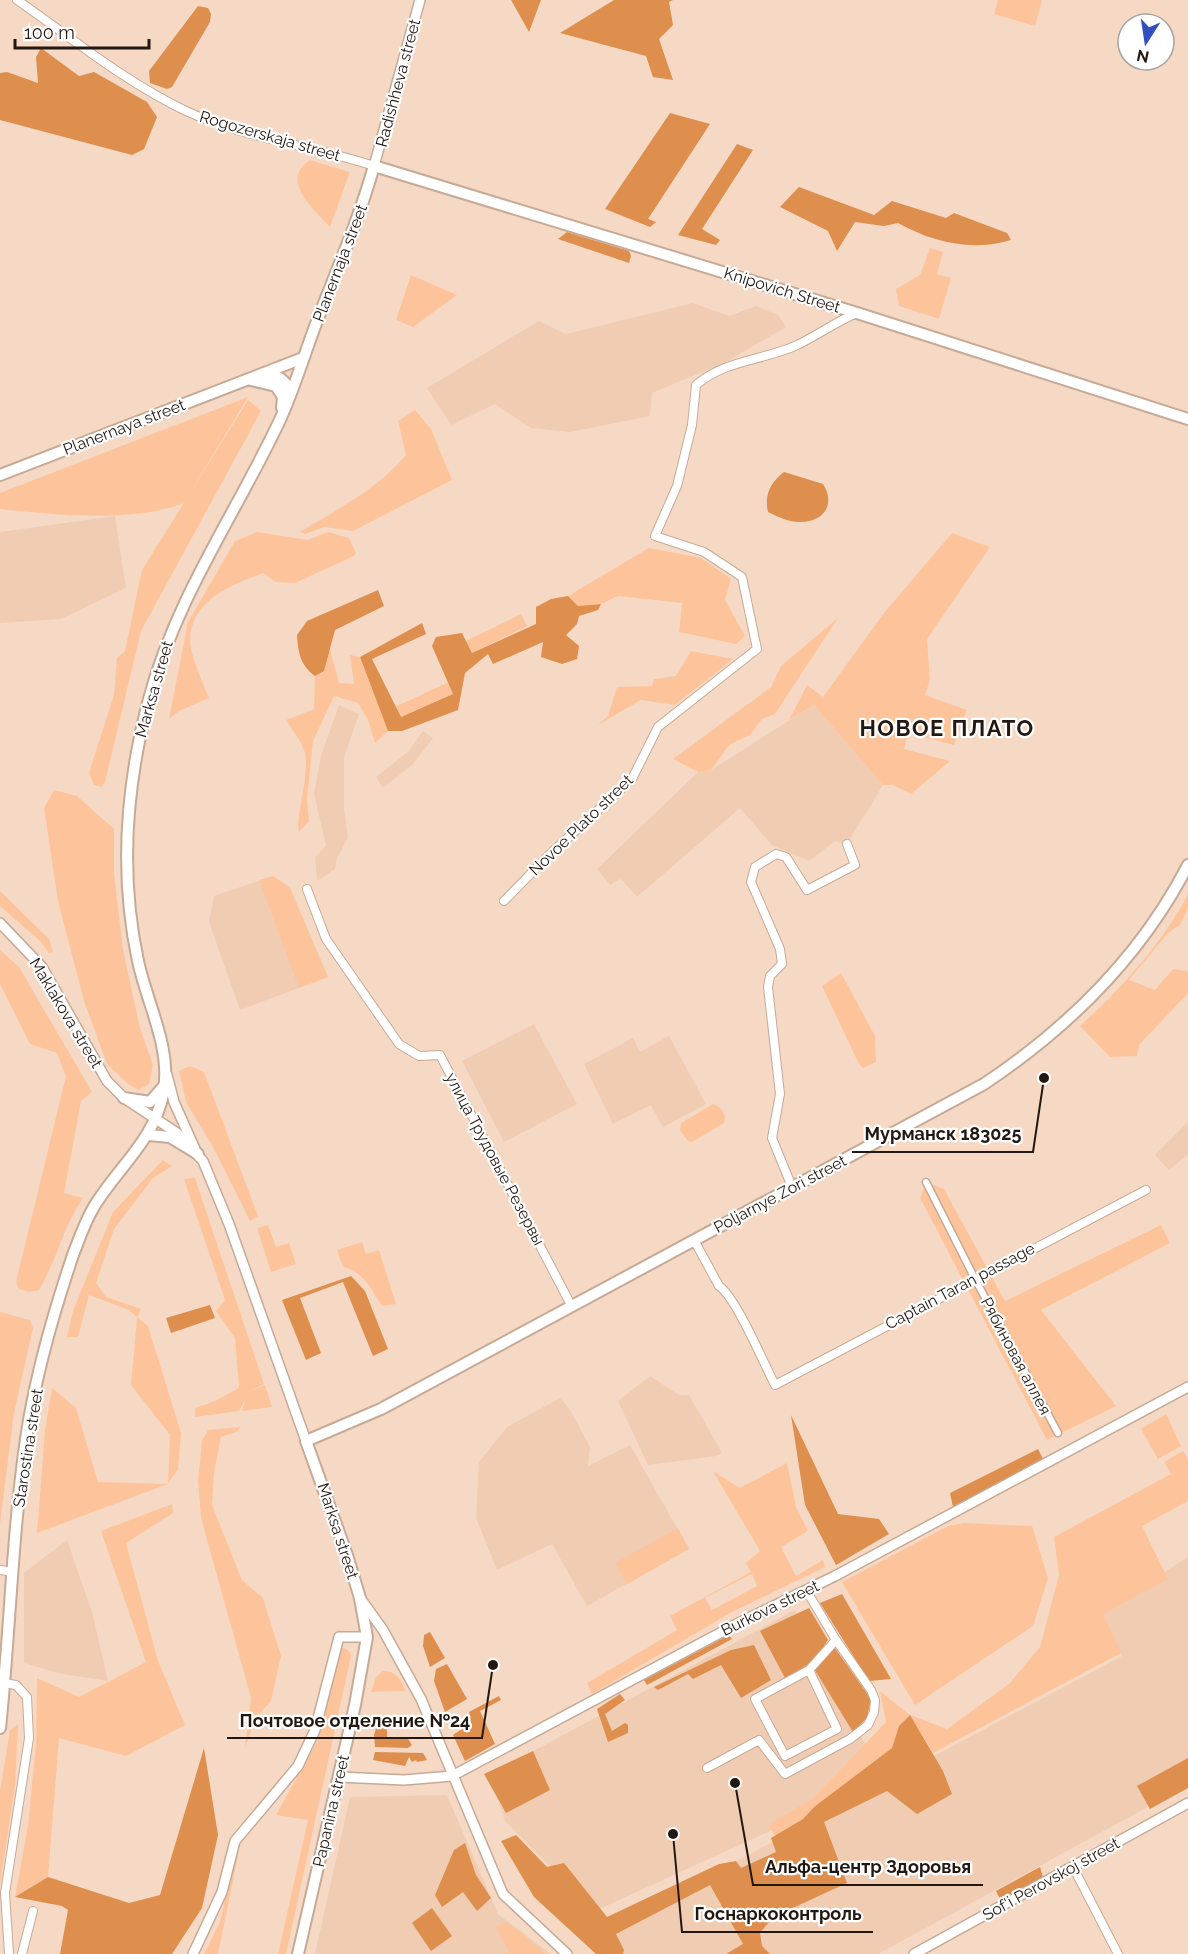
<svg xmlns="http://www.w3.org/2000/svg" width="1188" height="1954" font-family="Raleway,sans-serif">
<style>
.built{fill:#f0ccb3}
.green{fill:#fdc49b;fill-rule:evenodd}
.forest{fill:#de8e4d}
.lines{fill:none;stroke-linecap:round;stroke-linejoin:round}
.pedestrian-casing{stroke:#c6aa96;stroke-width:9}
.minor-casing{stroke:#c6aa96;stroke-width:10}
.tertiary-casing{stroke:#c6aa96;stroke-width:12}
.secondary-casing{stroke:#c6aa96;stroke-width:14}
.pedestrian{stroke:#fff;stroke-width:6}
.minor{stroke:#fff;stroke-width:8}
.tertiary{stroke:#fff;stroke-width:9}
.secondary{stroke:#fff;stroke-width:10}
.labels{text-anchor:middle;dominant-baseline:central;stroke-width:4.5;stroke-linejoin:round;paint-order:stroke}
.street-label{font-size:16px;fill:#231811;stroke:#fff}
.district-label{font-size:22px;font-weight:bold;letter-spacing:1.5px;fill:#231811;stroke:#fff}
.leader{fill:none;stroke:#231811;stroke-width:2}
.callout-dot{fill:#231811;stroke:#fff;stroke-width:2}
.callout-label{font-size:18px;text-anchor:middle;font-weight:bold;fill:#231811;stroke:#fff;stroke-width:4.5;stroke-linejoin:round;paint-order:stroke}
</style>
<rect width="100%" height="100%" fill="#f6d9c4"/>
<g class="built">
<path d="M693 303 729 316 756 306 778 315 786 327 726 362 652 393 650 416 570 432 531 428 495 404 451 425 427 388 539 321 566 334Z"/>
<path d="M115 516 126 588 61 619 0 623V532Z"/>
<path d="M339 705 359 714 344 758V809L348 838 337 858 335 869 317 881 315 857 326 846 314 793 321 756Z"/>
<path d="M814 705 883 785 847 844 835 841 809 861 772 845 740 808 637 897 621 879 610 885 597 869 698 772 711 770Z"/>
<path d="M423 731 433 738 413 764 383 788 376 777 409 751Z"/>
<path d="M273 876 290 888 328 977 240 1010 209 922 214 896Z"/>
<path d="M534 1024 577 1104 504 1142 462 1061Z"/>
<path d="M669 1036 706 1104 663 1127 651 1105 613 1124 584 1064 633 1038 640 1052Z"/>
<path d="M1188 1122V1154L1169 1170 1155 1155Z"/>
<path d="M650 1376 679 1395H689L722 1453 716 1456 648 1465 618 1401Z"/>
<path d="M560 1398 569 1408 590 1447 588 1466 630 1445 689 1549 587 1606 552 1544 497 1570 476 1518 479 1462 507 1427Z"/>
<path d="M67 1540 92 1612 108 1681 62 1674 24 1663V1573Z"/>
<path d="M1188 1557V1785L878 1954H624L611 1928 1122 1656 1099 1614Z"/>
<path d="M795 1610 865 1744 790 1822 595 1911 505 1821 489 1775Z"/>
<path d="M447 1795 498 1914 551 1954H315L350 1797Z"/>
</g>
<g class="green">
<path d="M998 0H1042L1035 26 994 14Z"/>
<path d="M310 160 350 172 330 227C314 209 279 180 310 160Z"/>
<path d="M930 248 943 252 937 274 951 278 939 319 899 306 896 289 920 275Z"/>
<path d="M411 275 457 295 413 327 396 320Z"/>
<path d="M248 397 184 503C132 523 55 515 0 509V493Z"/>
<path d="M248 400 261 411 141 631 105 782 102 787 94 785 89 773 114 695 117 658 125 651 142 570Z"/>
<path d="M415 410 431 429 452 480 353 531 324 527 305 534 300 532C336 510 379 488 406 455L398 421Z"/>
<path d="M257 532 308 540 328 532 349 538 356 553 354 556 295 583 276 582 263 573C231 585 191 600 190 640 190 655 203 683 209 698L179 711 169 719 188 622 235 541Z"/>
<path d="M952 533 990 547 927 639 930 680 925 695 967 710 954 745 908 733 904 749 950 761 911 794 893 785H883L814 705 789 720 807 685 823 697 884 613Z"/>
<path d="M649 548 701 558 731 579 725 600 745 636 736 644 679 632 682 603 618 596 601 604 578 606 568 596Z"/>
<path d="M521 614 527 626 472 653 466 641Z"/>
<path d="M838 618 775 714 762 719 750 735 729 745 711 770 698 772 673 759 771 687 781 666Z"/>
<path d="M329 646 339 683 354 684 350 655 360 657 388 731 375 743 368 720 358 703 334 696 313 741 307 798 309 821 299 832C295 821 310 771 305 753 302 742 292 730 286 720L314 709 315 676 324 671Z"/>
<path d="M691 651 733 659 675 705 641 700 598 725 608 716 617 687 652 686 654 679 676 676Z"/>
<path d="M449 682 453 694 400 717 395 707Z"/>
<path d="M54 790 77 796 114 829V873L123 950 140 1028 153 1065 149 1084 138 1090 128 1084 107 1064 84 1001 58 901 44 808Z"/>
<path d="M273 876 290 888 328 977 299 988 259 880Z"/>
<path d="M0 891 49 939 53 952 49 953 40 941 0 906Z"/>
<path d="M1188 894V908L1180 925 1168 933 1129 980 1155 990 1173 969 1188 971V993L1139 1045 1137 1056 1110 1057 1080 1026C1121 989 1162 944 1188 894Z"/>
<path d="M0 950 19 967 92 1092 81 1101 64 1193 83 1198C63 1227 57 1260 39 1290L29 1292 19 1289 16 1282 66 1076 57 1053 30 1044 0 984Z"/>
<path d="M841 973 875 1036 876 1062 863 1068 859 1064 822 986Z"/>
<path d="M190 1066 204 1072 258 1216 250 1221 213 1147 186 1102 179 1071Z"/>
<path d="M713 1104C721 1106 727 1115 724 1123L692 1142 688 1141 680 1130 681 1123Z"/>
<path d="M163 1160 172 1166 153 1178 114 1229 96 1283 106 1297 141 1309 137 1317 148 1326 181 1433 178 1469 168 1484 37 1533 45 1430 52 1388 76 1408 98 1482 168 1484 170 1435 131 1385 137 1317 129 1310 89 1295 78 1337H67L73 1311 113 1212Z"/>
<path d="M195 1178 264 1384 248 1392 265 1385 272 1407 242 1411 245 1400 239 1411 195 1417V1408L215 1401 239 1388 235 1338 216 1311 225 1300 184 1179Z"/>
<path d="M926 1182 944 1189 1005 1301 1161 1225 1170 1243 1041 1310 1116 1406 1047 1440 920 1198Z"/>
<path d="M268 1225 276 1247 289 1243 296 1264 271 1272 257 1228Z"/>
<path d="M362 1242 366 1254 379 1250 396 1304 382 1306C372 1290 363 1271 343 1267L337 1250Z"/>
<path d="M0 1312 30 1320 33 1328 14 1413 0 1524Z"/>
<path d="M1166 1414 1181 1446 1158 1459 1141 1429Z"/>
<path d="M240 1427 238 1431 221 1437 214 1473 212 1505 242 1580 263 1598 281 1656 271 1701 255 1719 245 1748 251 1698 201 1518 198 1481 202 1441 208 1430Z"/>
<path d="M1183 1451 1188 1459V1501L1142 1526 1168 1579 1103 1614 1121 1653 933 1753 910 1715 899 1726 892 1748 814 1807 803 1819 775 1836 768 1825 812 1799 886 1722 880 1691 910 1715 947 1729 1009 1684 1040 1647 1059 1575 1054 1537 1171 1474 1164 1462Z"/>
<path d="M787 1463 796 1507 808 1531 781 1547 796 1576 823 1560 825 1567 732 1612 592 1694 587 1683 677 1630 670 1616 751 1572 746 1563 760 1551 713 1471 740 1488ZM752 1574 757 1586 712 1610 705 1598Z"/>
<path d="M172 1504 173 1513 126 1543 158 1661 185 1725 126 1756 59 1738 48 1877 15 1897 28 1826 36 1743 37 1678 79 1697 146 1662 101 1531Z"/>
<path d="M964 1523 1032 1526 1048 1578 1033 1626 915 1705 842 1582 948 1526Z"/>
<path d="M678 1528 689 1549 627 1584 615 1563Z"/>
<path d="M344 1648 349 1651 351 1656 286 1954H278L308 1820 276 1815 318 1740 339 1651Z"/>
<path d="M383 1671C397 1671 400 1679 406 1691L371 1692 376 1677Z"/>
<path d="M18 1724 15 1786 0 1884V1791L10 1730Z"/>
<path d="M235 1854 238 1856 218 1954H204L220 1922Z"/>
<path d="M507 1922 546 1954H506L509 1951 495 1927Z"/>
</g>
<g class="forest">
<path d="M511 0H541L529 32Z"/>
<path d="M614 0H673L669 2 673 25 659 39 673 80 653 77 646 56 560 33Z"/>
<path d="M198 6 208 8 211 14 210 22 172 87 167 89 150 83 149 71Z"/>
<path d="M41 48 79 76 94 72 147 102 157 117 144 149 132 155 0 120V73L7 72 38 83 36 57Z"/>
<path d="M670 113 710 124 648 219 656 222 650 227 605 209Z"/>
<path d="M737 144 753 150 702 229 720 240 716 245 678 235Z"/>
<path d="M799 187 874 215 892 201 946 218 954 213 1007 233 1011 240C972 252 932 242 898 223L884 226 855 222 837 251 828 231 780 207Z"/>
<path d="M567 232 629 251 631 256 629 263 558 239Z"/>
<path d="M784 472 823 484C836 504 824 522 800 522 789 522 778 517 768 512 764 495 770 483 784 472Z"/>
<path d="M378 590 384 606 335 630 324 671 315 676C300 665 298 652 297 635L307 621Z"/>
<path d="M568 596 578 606 601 604 598 610 579 616 577 624 566 635 579 646 577 659 562 664 541 657 543 642 493 664 488 654 465 673 458 710 402 731H388L360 657 422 623 426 634 372 659 401 717 453 694 432 646 436 637 462 633 472 653 536 624V607L551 599Z"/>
<path d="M351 1276 365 1291 388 1349 373 1356 343 1282 300 1298 321 1353 306 1360 282 1300Z"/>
<path d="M210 1305 215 1318 171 1333 166 1318Z"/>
<path d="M791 1415 838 1514 879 1519 889 1534 836 1565 805 1505Z"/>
<path d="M1038 1449 1043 1459 953 1507 950 1493Z"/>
<path d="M842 1594 891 1679 869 1681 820 1603Z"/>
<path d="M809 1608 828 1640 814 1661 785 1678 760 1631Z"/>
<path d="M430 1632 445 1658 430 1667 423 1646 424 1635Z"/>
<path d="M729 1635 732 1639 647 1685 644 1680Z"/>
<path d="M754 1645 771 1680 741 1698 721 1665 693 1679 688 1674 658 1690 654 1687 731 1650Z"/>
<path d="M835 1648 871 1699 867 1718 853 1732 813 1667Z"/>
<path d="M447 1664 467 1699 445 1712 434 1681 436 1669Z"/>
<path d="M620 1694 625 1700 605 1714 612 1731 625 1723 628 1725V1733L608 1742 597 1709Z"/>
<path d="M499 1696 501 1700 480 1711 495 1744 465 1761 453 1735 471 1723 469 1712Z"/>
<path d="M910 1715 943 1771 952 1794 917 1814 887 1791 824 1822 847 1883 773 1917 760 1933 762 1946 770 1954H726L743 1944 710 1885 616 1934 624 1950 623 1954H596L534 1897 501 1841 516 1835 547 1867 564 1863 607 1917 719 1864 736 1861 741 1868 776 1852 771 1838 803 1819 814 1807 892 1748 899 1726Z"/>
<path d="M379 1719 387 1721V1739L407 1737 412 1745 408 1748 375 1747 374 1735Z"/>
<path d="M204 1748 218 1835 202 1908 172 1954H60L68 1910 62 1906 15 1897 48 1877 129 1903 160 1895Z"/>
<path d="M533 1751 550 1790 506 1813 484 1774Z"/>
<path d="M375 1752 423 1753 427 1760 417 1762 416 1760 412 1762 409 1757 405 1766 373 1760Z"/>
<path d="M1188 1758V1788L1150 1809 1137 1786Z"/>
<path d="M465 1843 476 1875 491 1898 477 1911 463 1892 442 1907 435 1895 454 1850Z"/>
<path d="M1040 1867 1044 1881 1002 1903 996 1891Z"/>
<path d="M432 1908 452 1936 431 1951 412 1923Z"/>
</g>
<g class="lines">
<g class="pedestrian-casing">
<path id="pedestrian" d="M926 1182 975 1279 1058 1433"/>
</g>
<g class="minor-casing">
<g id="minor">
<path d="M17 0C72 38 125 82 186 111 244 138 313 146 374 166"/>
<path d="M307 889 326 939 399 1044 419 1056 440 1055 571 1305"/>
<path d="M504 901 549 855 632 779 658 727 757 649 742 577 704 552 655 536 677 486 692 425 696 385C723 361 763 360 795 346 817 336 835 322 857 313"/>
<path d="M792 1187 772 1138 780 1094 768 987 770 976 782 964 780 949 751 882 755 867 776 854 786 857 807 890 855 865 847 844"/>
<path d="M694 1240 719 1286C736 1297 764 1364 775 1385L1146 1190"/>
<path d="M0 1570 13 1572"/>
<path d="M809 1670 837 1729 785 1756 755 1699 809 1670 836 1640"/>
<path d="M4 1683 16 1685 27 1697 29 1738 5 1893 9 1954"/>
<path d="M707 1768 759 1740 785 1774 850 1739 868 1725 874 1712 875 1700 871 1690 836 1640 806 1590"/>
<path d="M1073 1867 1118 1954"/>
<path d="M22 1954 33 1911"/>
</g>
</g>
<g class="tertiary-casing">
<g id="tertiary">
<path d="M374 166 420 0"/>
<path d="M0 923 42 967 107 1081 124 1098 177 1133 203 1161 229 1224 306 1441"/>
<path d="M167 1075 174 1102 195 1149"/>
<path d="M360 1598 383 1630 421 1699 503 1894 567 1954"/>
<path d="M339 1777 404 1780 452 1776 733 1626 835 1576 1188 1387"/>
<path d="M193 1954 222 1892 235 1841 298 1766 315 1730 339 1637H367"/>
<path d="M914 1954 1188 1803"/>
</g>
</g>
<g class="secondary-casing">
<g id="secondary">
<path d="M263 375C277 373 288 381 290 395"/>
<path d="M251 380 276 386 283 397 282 408"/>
<path d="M0 475 303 358"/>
<path d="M124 1098 150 1102 163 1087"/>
<path d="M149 1135 170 1137 198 1154"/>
<path d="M0 1728C10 1632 12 1535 26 1439 35 1377 53 1314 73 1255 80 1237 86 1218 97 1202 122 1163 155 1139 164 1090 171 1047 147 1003 138 961 119 873 126 785 149 699 176 598 235 515 279 422 294 390 304 355 317 321 337 270 359 219 374 166L857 313 1188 419"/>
<path d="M298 1954 355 1705 367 1637 360 1598 347 1555 306 1441 381 1409 984 1084C1068 1028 1141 956 1188 865"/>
</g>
</g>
<use href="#pedestrian" class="pedestrian"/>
<use href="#minor" class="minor"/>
<use href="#tertiary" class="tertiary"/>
<use href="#secondary" class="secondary"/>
</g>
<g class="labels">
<g class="street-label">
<text transform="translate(398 83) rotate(-75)">Radishheva street</text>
<text transform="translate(270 136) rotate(16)">Rogozerskaja street</text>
<text transform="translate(340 263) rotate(-69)">Planernaja street</text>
<text transform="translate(782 290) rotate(17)">Knipovich Street</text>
<text transform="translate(124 427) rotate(-21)">Planernaya street</text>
<text transform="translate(154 689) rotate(-74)">Marksa street</text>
<text transform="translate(581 825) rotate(-44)">Novoe Plato street</text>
<text transform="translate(66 1013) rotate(59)">Maklakova street</text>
<text transform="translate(495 1159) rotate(62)">улица Трудовые Резервы</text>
<text transform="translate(780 1194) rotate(-28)">Poljarnye Zori street</text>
<text transform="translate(960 1286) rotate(-28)">Captain Taran passage</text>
<text transform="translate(1016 1356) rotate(62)">Рябиновая аллея</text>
<text transform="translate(28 1448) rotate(-81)">Starostina street</text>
<text transform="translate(338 1531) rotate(72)">Marksa street</text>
<text transform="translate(770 1608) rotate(-26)">Burkova street</text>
<text transform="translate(331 1811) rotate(-77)">Papanina street</text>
<text transform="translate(1051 1879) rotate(-29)">Sof'i Perovskoj street</text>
</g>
<g class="district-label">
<text x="947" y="728">НОВОЕ ПЛАТО</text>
</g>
</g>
<path class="leader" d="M1044 1078L1033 1152H852M493 1665L482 1738H227M735 1783L753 1885H983M673 1834L682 1932H873"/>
<g class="callout-dot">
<circle cx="1044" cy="1078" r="6"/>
<circle cx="493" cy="1665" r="6"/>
<circle cx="735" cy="1783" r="6"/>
<circle cx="673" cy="1834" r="6"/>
</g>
<g class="callout-label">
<text x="943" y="1140">Мурманск 183025</text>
<text x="355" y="1727">Почтовое отделение №24</text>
<text x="868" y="1873">Альфа-центр Здоровья</text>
<text x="778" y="1920">Госнаркоконтроль</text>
</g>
<g transform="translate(1146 42) rotate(192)"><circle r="28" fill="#ffffff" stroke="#a7a3a0" stroke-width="1.5"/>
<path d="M0-4.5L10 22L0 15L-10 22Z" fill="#324fc0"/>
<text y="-9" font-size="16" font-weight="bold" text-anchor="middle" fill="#231811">N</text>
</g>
<path d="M15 39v9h134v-9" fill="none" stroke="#231811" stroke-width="3"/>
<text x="24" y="39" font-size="18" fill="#231811" stroke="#ffffff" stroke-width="4.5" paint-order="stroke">100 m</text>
</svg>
